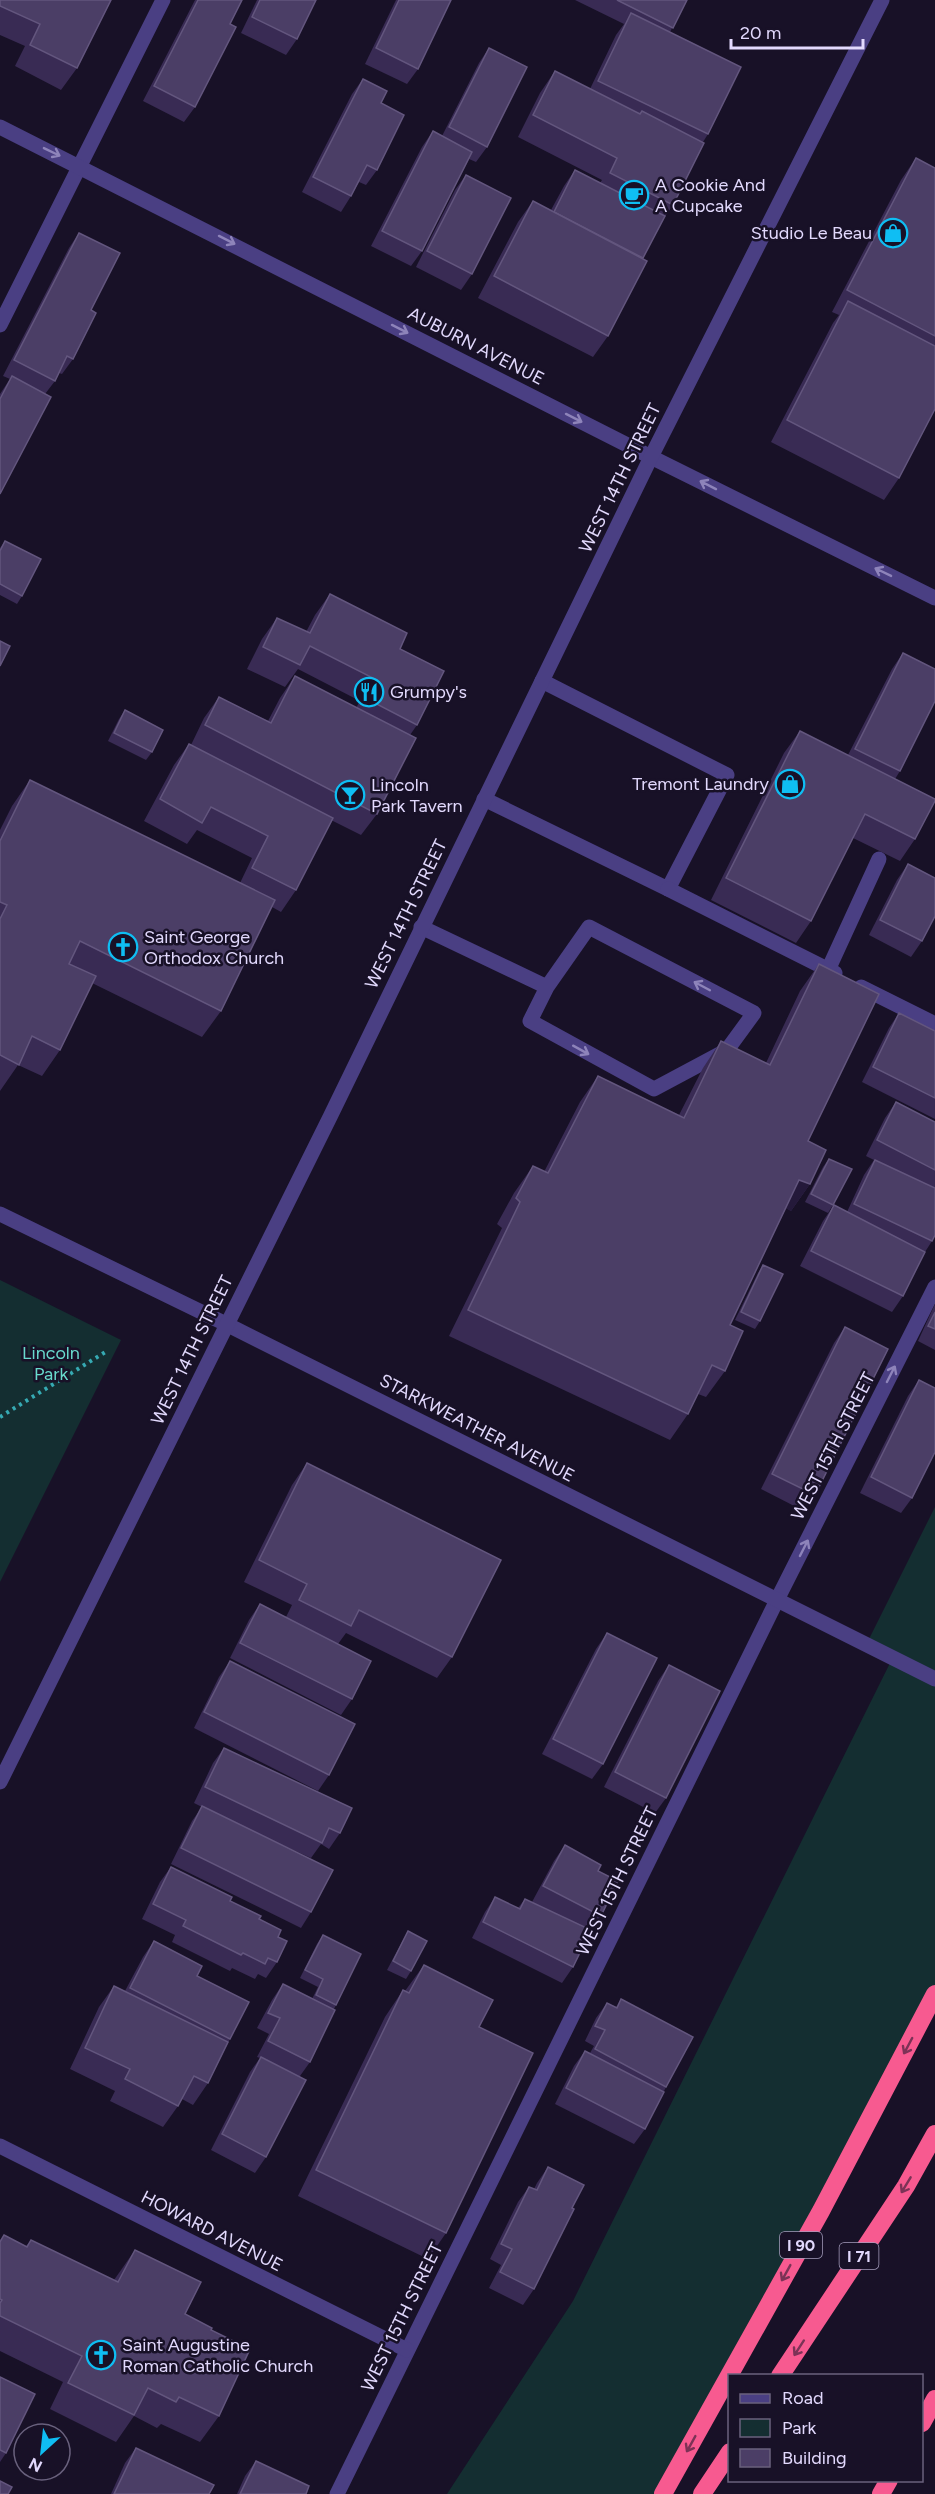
<svg xmlns="http://www.w3.org/2000/svg" width="935" height="2494" font-family="Figtree,sans-serif">
<style>
.green{fill:#142e31}
.lines{fill:none;stroke-linecap:round;stroke-linejoin:round}
.path{stroke:#36aab3;stroke-width:4;stroke-dasharray:3 4.5;stroke-linecap:butt}
.service{stroke:#4a3f83;stroke-width:15}
.minor{stroke:#4a3f83;stroke-width:15}
.tertiary{stroke:#4a3f83;stroke-width:15}
.motorway{stroke:#f75a90;stroke-width:18}
.wall{fill:#392b54}
.shaded-wall{fill:#24193a}
.building{fill:#4b3e66;stroke:#63567e;stroke-width:1.5}
.oneway{stroke:#8e84ba}
.oneway2{stroke:#7c3256}
.labels{text-anchor:middle;dominant-baseline:central;stroke-width:5;stroke-linejoin:round;paint-order:stroke}
.shield{fill:#181127;stroke:#a59dbd;stroke-width:1.5}
.shield-label{font-size:16px;font-weight:bold;fill:#e2d9fd}
.poi-label{font-size:18px;fill:#e2d9fd;stroke:#181127;text-anchor:start}
.street-label{font-size:18px;fill:#e2d9fd;stroke:#181127}
.park-label{font-size:18px;fill:#68dacd;stroke:#181127}
</style>
<rect width="100%" height="100%" fill="#181127"/>
<g class="green">
<path d="M0 1280 121 1340 0 1582Z"/>
<path d="M935 1507V1994L663 2494H447L573 2301 892 1659 866 1645Z"/>
</g>
<g class="lines">
<path class="path" d="M0 1417 107 1351"/>
<g class="service">
<path d="M0 325 163 0"/>
<path d="M484 799 668 889 727 775 542 681"/>
<path d="M668 889 835 973"/>
<path d="M421 927 547 987 530 1021 654 1089 727 1050 754 1013 589 927 547 987"/>
<path d="M828 970 879 859"/>
<path d="M861 987 935 1024"/>
<path d="M337 2494 777 1600 935 1287"/>
</g>
<g class="minor">
<path d="M0 127 651 457 935 598"/>
<path d="M0 2146 407 2350"/>
</g>
<g class="tertiary">
<path d="M0 1214 226 1324 935 1679"/>
<path d="M0 1782 330 1117 651 457 882 0"/>
</g>
<g class="motorway">
<path d="M780 2376 906 2186 935 2134"/>
<path d="M922 2423 935 2399"/>
<path d="M663 2494 821 2211 935 1994"/>
<path d="M702 2494 730 2452"/>
<path d="M881 2494 889 2480"/>
</g>
</g>
<g class="wall">
<path d="M0 0H111L77 68 61 90 15 66 25 46 0 35Z"/>
<path d="M195 0H242L230 24 195 107 184 122 143 101Z"/>
<path d="M257 0H316L297 39 286 55 241 33Z"/>
<path d="M396 0H451L418 69 407 84 365 64Z"/>
<path d="M575 0H687L670 32 708 134 703 142 673 205 664 218 643 258 608 336 593 357 478 298 518 222 533 201 551 210 564 186 575 170 600 183 602 180 518 137 540 93 555 71 590 89 616 35 624 24Z"/>
<path d="M489 48 487 147 476 162 469 159 422 251 411 266 371 246 422 147 433 131 442 136 479 63Z"/>
<path d="M363 79 381 103 377 170 366 185 359 182 351 196 341 212 302 192 352 94Z"/>
<path d="M916 158 935 168V409L899 478 884 500 771 442 833 323 839 315 832 312 901 180Z"/>
<path d="M466 175 472 274 461 290 416 267 455 190Z"/>
<path d="M79 233 91 310 73 359 62 374 59 373 55 381 45 394 0 494V394L10 379 3 376 69 248Z"/>
<path d="M5 541 22 596 17 604 0 595V548Z"/>
<path d="M330 594 400 649 417 725 410 735 377 814 361 835 331 820 296 890 281 912 272 907 221 1011 202 1037 92 983 60 1050 42 1076 18 1065 0 1091V830L12 806 30 780 240 883 252 858 197 830 187 844 144 821 174 765 189 744 191 745 204 718 219 697 268 721 280 698 295 676 356 708 360 701 298 669 285 687 247 669 262 639 277 618 306 632 315 615Z"/>
<path d="M903 653 900 771 895 779 915 839 900 861 853 838 811 921 796 943 711 900 784 753 800 731 848 755 892 669Z"/>
<path d="M125 710 152 752 146 760 108 741 119 719Z"/>
<path d="M908 864 922 941 911 957 869 935 897 880Z"/>
<path d="M819 964 808 1141 810 1184 791 1211 786 1208 730 1325 725 1371 706 1397 698 1394 688 1414 670 1440 449 1336 502 1228 497 1224 514 1193 533 1166 544 1172 580 1102 598 1076 679 1115 703 1068 721 1041 766 1063 800 991Z"/>
<path d="M899 1013 935 1031V1119L862 1082 889 1028Z"/>
<path d="M896 1102 935 1122V1235L932 1241 925 1252 903 1296 892 1312 800 1266 823 1221 834 1205 847 1212 864 1175 874 1160 866 1156 885 1118Z"/>
<path d="M829 1159 833 1205 828 1213 805 1202 823 1167Z"/>
<path d="M763 1265 760 1321 755 1329 735 1320 758 1273Z"/>
<path d="M935 1304V1350L918 1341Z"/>
<path d="M845 1327 815 1495 804 1511 761 1489 834 1343Z"/>
<path d="M919 1380 912 1498 901 1513 860 1493 908 1396Z"/>
<path d="M307 1463 452 1657 437 1678 346 1633 338 1644 352 1699 341 1715 230 1658 249 1620 260 1604 286 1617 292 1605 244 1582 292 1485Z"/>
<path d="M607 1633 603 1764 592 1779 542 1754 596 1649Z"/>
<path d="M230 1661 329 1775 318 1791 194 1728 219 1677Z"/>
<path d="M669 1665 666 1798 655 1813 604 1787 658 1681Z"/>
<path d="M224 1748 340 1833 329 1849 321 1844 311 1858 269 1839 311 1912 301 1928 171 1864 192 1821 202 1807 194 1803 213 1763Z"/>
<path d="M565 1845 598 1871 601 1916 591 1930 573 1967 562 1983 472 1938 485 1912 495 1897 518 1908 525 1899 532 1902 554 1861Z"/>
<path d="M171 1867 259 1919 278 1937 277 1962 266 1978 258 1974 255 1979 232 1968 230 1971 172 1942 175 1935 142 1919 160 1882Z"/>
<path d="M408 1931 411 1971 406 1979 387 1970 403 1940Z"/>
<path d="M323 1935 336 2005 334 2009 310 2062 300 2076 266 2157 255 2173 211 2150 250 2072 260 2058 257 2057 269 2034 257 2028 272 2000 283 1984 312 1999 318 1987 300 1978 317 1944Z"/>
<path d="M154 1941 197 1976 230 2039 208 2083 193 2105 182 2099 178 2106 163 2127 110 2101 115 2091 70 2069 99 2007 114 1986 125 1991 143 1957Z"/>
<path d="M424 1965 479 2027 446 2233 428 2259 298 2196 385 2017 403 1990 405 1991Z"/>
<path d="M621 1999 666 2087 645 2129 634 2144 555 2104 574 2066 585 2051 590 2053 594 2046 585 2041 596 2018 607 2003 616 2007Z"/>
<path d="M548 2167 534 2289 523 2305 489 2288 501 2265 490 2259 518 2202 529 2187 534 2189 537 2183Z"/>
<path d="M4 2235 26 2246 31 2240 114 2280 135 2250 185 2314 211 2330 219 2416 200 2442 161 2424 157 2428 134 2416 116 2442 50 2409 63 2382 0 2351V2240Z"/>
<path d="M0 2377 6 2453 0 2462Z"/>
<path d="M136 2448 209 2494H111L125 2463Z"/>
<path d="M256 2461 306 2494H237L245 2476Z"/>
</g>
<path class="shaded-wall" d="M799 1180 810 1184 791 1211 781 1206Z"/>
<g class="building">
<path d="M0 0H111L77 68 30 45 40 24 0 6Z"/>
<path d="M198 0H242L230 24 236 27 195 107 154 86Z"/>
<path d="M260 0H316L297 39 252 17Z"/>
<path d="M399 0H451L418 69 376 48Z"/>
<path d="M617 0H687L673 28Z"/>
<path d="M631 13 741 67 708 134 598 81Z"/>
<path d="M489 48 527 67 487 147 449 127Z"/>
<path d="M555 71 640 114 642 111 704 143 673 205 610 173 617 158 533 115Z"/>
<path d="M363 79 387 91 381 103 404 115 377 170 367 165 351 196 313 177Z"/>
<path d="M433 131 472 152 422 251 382 231Z"/>
<path d="M916 158 935 168V336L847 290Z"/>
<path d="M575 170 665 216 643 258 554 212Z"/>
<path d="M466 175 511 198 472 274 427 251Z"/>
<path d="M533 201 647 261 608 336 494 276Z"/>
<path d="M79 233 120 253 91 310 96 313 73 359 67 356 55 381 14 360Z"/>
<path d="M848 301 935 346V409L899 478 787 420Z"/>
<path d="M12 376 51 397 0 494V399Z"/>
<path d="M5 541 41 559 22 596 0 584V551Z"/>
<path d="M330 594 407 633 400 649 444 671 417 725 365 698 375 679 310 646 300 665 263 647 277 618 310 633Z"/>
<path d="M0 641 10 646 0 666Z"/>
<path d="M903 653 935 669V701L900 771 855 749Z"/>
<path d="M295 676 416 738 377 814 205 725 219 697 271 723Z"/>
<path d="M125 710 163 730 152 752 114 733Z"/>
<path d="M800 731 935 799V801L915 839 865 814 811 921 726 878Z"/>
<path d="M189 744 333 818 296 890 252 868 268 836 211 807 202 823 160 799Z"/>
<path d="M30 780 275 900 221 1011 80 941 69 964 96 976 60 1050 32 1036 19 1065 0 1055V919L7 905 0 902V841Z"/>
<path d="M908 864 935 878V916L922 941 880 920Z"/>
<path d="M819 964 879 994 808 1141 826 1150 810 1184 799 1180 730 1325 743 1331 725 1371 712 1365 688 1414 468 1310 520 1202 516 1198 533 1166 548 1173 598 1076 684 1118 721 1041 770 1065Z"/>
<path d="M899 1013 935 1031V1098L873 1067Z"/>
<path d="M896 1102 935 1122V1170L877 1140Z"/>
<path d="M829 1159 852 1169 833 1205 811 1194Z"/>
<path d="M875 1160 935 1188V1235L932 1241 854 1204Z"/>
<path d="M834 1205 925 1252 903 1296 811 1251Z"/>
<path d="M763 1265 783 1274 760 1321 741 1312Z"/>
<path d="M935 1312V1329L928 1326Z"/>
<path d="M845 1327 888 1349 815 1495 772 1474Z"/>
<path d="M919 1380 935 1388V1452L912 1498 871 1477Z"/>
<path d="M307 1463 501 1560 452 1657 359 1610 351 1626 299 1600 307 1584 259 1560Z"/>
<path d="M260 1604 371 1661 352 1699 240 1643Z"/>
<path d="M607 1633 657 1658 603 1764 553 1739Z"/>
<path d="M230 1661 355 1724 329 1775 204 1712Z"/>
<path d="M669 1665 720 1691 666 1798 615 1772Z"/>
<path d="M224 1748 352 1808 340 1833 329 1828 322 1843 205 1787Z"/>
<path d="M202 1806 333 1870 311 1912 181 1848Z"/>
<path d="M565 1845 601 1865 598 1871 618 1881 601 1916 543 1886Z"/>
<path d="M171 1867 232 1897 230 1901 261 1916 259 1919 281 1930 278 1937 287 1941 277 1962 268 1958 265 1964 243 1953 241 1955 183 1926 186 1920 153 1904Z"/>
<path d="M495 1897 520 1909 525 1899 591 1930 573 1967 483 1922Z"/>
<path d="M408 1931 427 1941 411 1971 393 1961Z"/>
<path d="M323 1935 361 1954 336 2005 316 1995 323 1979 305 1970Z"/>
<path d="M154 1941 202 1966 197 1976 249 2002 230 2039 130 1988Z"/>
<path d="M424 1965 493 2000 479 2027 533 2053 446 2233 316 2170 403 1990 409 1993Z"/>
<path d="M283 1984 335 2010 310 2062 268 2041 280 2018 268 2013Z"/>
<path d="M114 1986 228 2042 208 2083 194 2076 178 2106 125 2079 130 2069 85 2048Z"/>
<path d="M621 1999 693 2037 666 2087 595 2049 605 2030 595 2026 607 2003 617 2008Z"/>
<path d="M585 2051 664 2092 645 2129 566 2088Z"/>
<path d="M261 2057 306 2080 266 2157 222 2134Z"/>
<path d="M548 2167 584 2185 572 2208 574 2209 534 2289 500 2272 512 2249 501 2244 529 2187 537 2190Z"/>
<path d="M4 2235 27 2247 31 2240 118 2282 135 2250 201 2282 185 2314 212 2328 211 2330 250 2349 219 2416 179 2397 176 2402 148 2388 134 2415 68 2383 82 2356 0 2316V2303L2 2300 0 2299V2242Z"/>
<path d="M0 2377 35 2394 6 2453 0 2450Z"/>
<path d="M136 2448 214 2485 209 2494H114Z"/>
<path d="M256 2461 309 2486 306 2494H240Z"/>
<path d="M0 2481 12 2487 8 2494H0Z"/>
</g>
<defs><path id="oneway-shaft" d="M-6 0H5M1.5-3L5.5 0L1.5 3" fill="none" stroke-width="1.6" stroke-linecap="round" stroke-linejoin="round" transform="scale(1.5)"/></defs>
<g class="oneway">
<use href="#oneway-shaft" transform="translate(52 152) rotate(26)"/>
<use href="#oneway-shaft" transform="translate(227 240) rotate(27)"/>
<use href="#oneway-shaft" transform="translate(400 329) rotate(27)"/>
<use href="#oneway-shaft" transform="translate(574 418) rotate(27)"/>
<use href="#oneway-shaft" transform="translate(708 485) rotate(-153)"/>
<use href="#oneway-shaft" transform="translate(883 572) rotate(-154)"/>
<use href="#oneway-shaft" transform="translate(702 986) rotate(-152)"/>
<use href="#oneway-shaft" transform="translate(581 1050) rotate(29)"/>
<use href="#oneway-shaft" transform="translate(891 1374) rotate(-63)"/>
<use href="#oneway-shaft" transform="translate(804 1548) rotate(-63)"/>
</g>
<g class="oneway2">
<use href="#oneway-shaft" transform="translate(908 2046) rotate(118)"/>
<use href="#oneway-shaft" transform="translate(906 2185) rotate(121)"/>
<use href="#oneway-shaft" transform="translate(786 2273) rotate(119)"/>
<use href="#oneway-shaft" transform="translate(799 2348) rotate(123)"/>
<use href="#oneway-shaft" transform="translate(691 2444) rotate(119)"/>
</g>
<defs>
<g id="cafe-ring" transform="scale(1.5)"><circle r="9.5" fill="#181127" stroke="#0fbef3" stroke-width="1.5"/><path d="M-5.5-4.5H6V0H3Q3 3.5 0 3.5H-2.5Q-5.5 3.5-5.5 0ZM3-3.2v2h1.7v-2ZM-6 4.5H4V6H-6Z" fill="#0fbef3"/></g>
<g id="shop-ring" transform="scale(1.5)"><circle r="9.5" fill="#181127" stroke="#0fbef3" stroke-width="1.5"/><path d="M-5-2.5h2.3a2.7 3.5 0 0 1 5.4 0H5L5.5 6h-11ZM-1.5-2.5h3a1.5 2.3 0 0 0-3 0Z" fill="#0fbef3"/></g>
<g id="restaurant-ring" transform="scale(1.5)"><circle r="9.5" fill="#181127" stroke="#0fbef3" stroke-width="1.5"/><path d="M-5-6h1v4h1v-4h1v4h1v-4h1v5L-1.5 .5V6h-2V.5L-5-1ZM5-6V6H3V1.5H1.5Q1.5-4 5-6Z" fill="#0fbef3"/></g>
<g id="bar-ring" transform="scale(1.5)"><circle r="9.5" fill="#181127" stroke="#0fbef3" stroke-width="1.5"/><path d="M-6-5H6L.8 .8V4.5H3.5V6h-7V4.5H-.8V.8Z" fill="#0fbef3"/></g>
<g id="church-ring" transform="scale(1.5)"><circle r="9.5" fill="#181127" stroke="#0fbef3" stroke-width="1.5"/><path d="M-1.2-6h2.4v3.5h3.3v2.4h-3.3V6h-2.4V-.1h-3.3v-2.4h3.3Z" fill="#0fbef3"/></g>
</defs>
<g fill-rule="evenodd">
<use href="#cafe-ring" x="634" y="195"/>
<use href="#shop-ring" x="893" y="233"/>
<use href="#restaurant-ring" x="369" y="692"/>
<use href="#shop-ring" x="790" y="784"/>
<use href="#bar-ring" x="350" y="795"/>
<use href="#church-ring" x="123" y="947"/>
<use href="#church-ring" x="101" y="2355"/>
</g>
<g class="labels">
<g class="shield">
<rect x="780" y="2232" width="42" height="26" rx="4.5"/>
<rect x="839.5" y="2243" width="39" height="26" rx="4.5"/>
</g>
<g class="shield-label">
<text x="801" y="2245">I 90</text>
<text x="859" y="2256">I 71</text>
</g>
<g class="poi-label">
<text x="655" y="185">A Cookie And<tspan x="655" dy="21">A Cupcake</tspan></text>
<text x="872" y="233" text-anchor="end">Studio Le Beau</text>
<text x="390" y="692">Grumpy's</text>
<text x="769" y="784" text-anchor="end">Tremont Laundry</text>
<text x="371" y="785">Lincoln<tspan x="371" dy="21">Park Tavern</tspan></text>
<text x="144" y="937">Saint George<tspan x="144" dy="21">Orthodox Church</tspan></text>
<text x="122" y="2345">Saint Augustine<tspan x="122" dy="21">Roman Catholic Church</tspan></text>
</g>
<g class="street-label">
<text transform="translate(476 346) rotate(27)">AUBURN AVENUE</text>
<text transform="translate(620 478) rotate(-64)">WEST 14TH STREET</text>
<text transform="translate(406 914) rotate(-64)">WEST 14TH STREET</text>
<text transform="translate(192 1350) rotate(-64)">WEST 14TH STREET</text>
<text transform="translate(477 1428) rotate(27)">STARKWEATHER AVENUE</text>
<text transform="translate(833 1446) rotate(-63)">WEST 15TH STREET</text>
<text transform="translate(617 1881) rotate(-64)">WEST 15TH STREET</text>
<text transform="translate(212 2231) rotate(27)">HOWARD AVENUE</text>
<text transform="translate(402 2317) rotate(-64)">WEST 15TH STREET</text>
</g>
<g class="park-label">
<text x="51" y="1353">Lincoln<tspan x="51" dy="21">Park</tspan></text>
</g>
</g>
<rect x="728" y="2374" width="195" height="108" fill="#181127" stroke="#69617d" stroke-width="1.5"/>
<rect x="740" y="2394" width="30" height="9" fill="#4a3f83" stroke="#69617d" stroke-width="1.5"/>
<text x="782" y="2404" font-size="18" fill="#e2d9fd">Road</text>
<rect x="740" y="2419" width="30" height="18" fill="#142e31" stroke="#69617d" stroke-width="1.5"/>
<text x="782" y="2434" font-size="18" fill="#e2d9fd">Park</text>
<rect x="740" y="2449" width="30" height="18" fill="#4b3e66" stroke="#69617d" stroke-width="1.5"/>
<text x="782" y="2464" font-size="18" fill="#e2d9fd">Building</text>
<g transform="translate(42 2452) rotate(207)"><circle r="28" fill="#181127" stroke="#69617d" stroke-width="1.5"/>
<path d="M0-4.5L10 22L0 15L-10 22Z" fill="#0fbef3"/>
<text y="-9" font-size="16" font-weight="bold" text-anchor="middle" fill="#e2d9fd">N</text>
</g>
<path d="M731 39v9h132v-9" fill="none" stroke="#e2d9fd" stroke-width="3"/>
<text x="740" y="39" font-size="18" fill="#e2d9fd" stroke="#181127" stroke-width="4.5" paint-order="stroke">20 m</text>
</svg>
